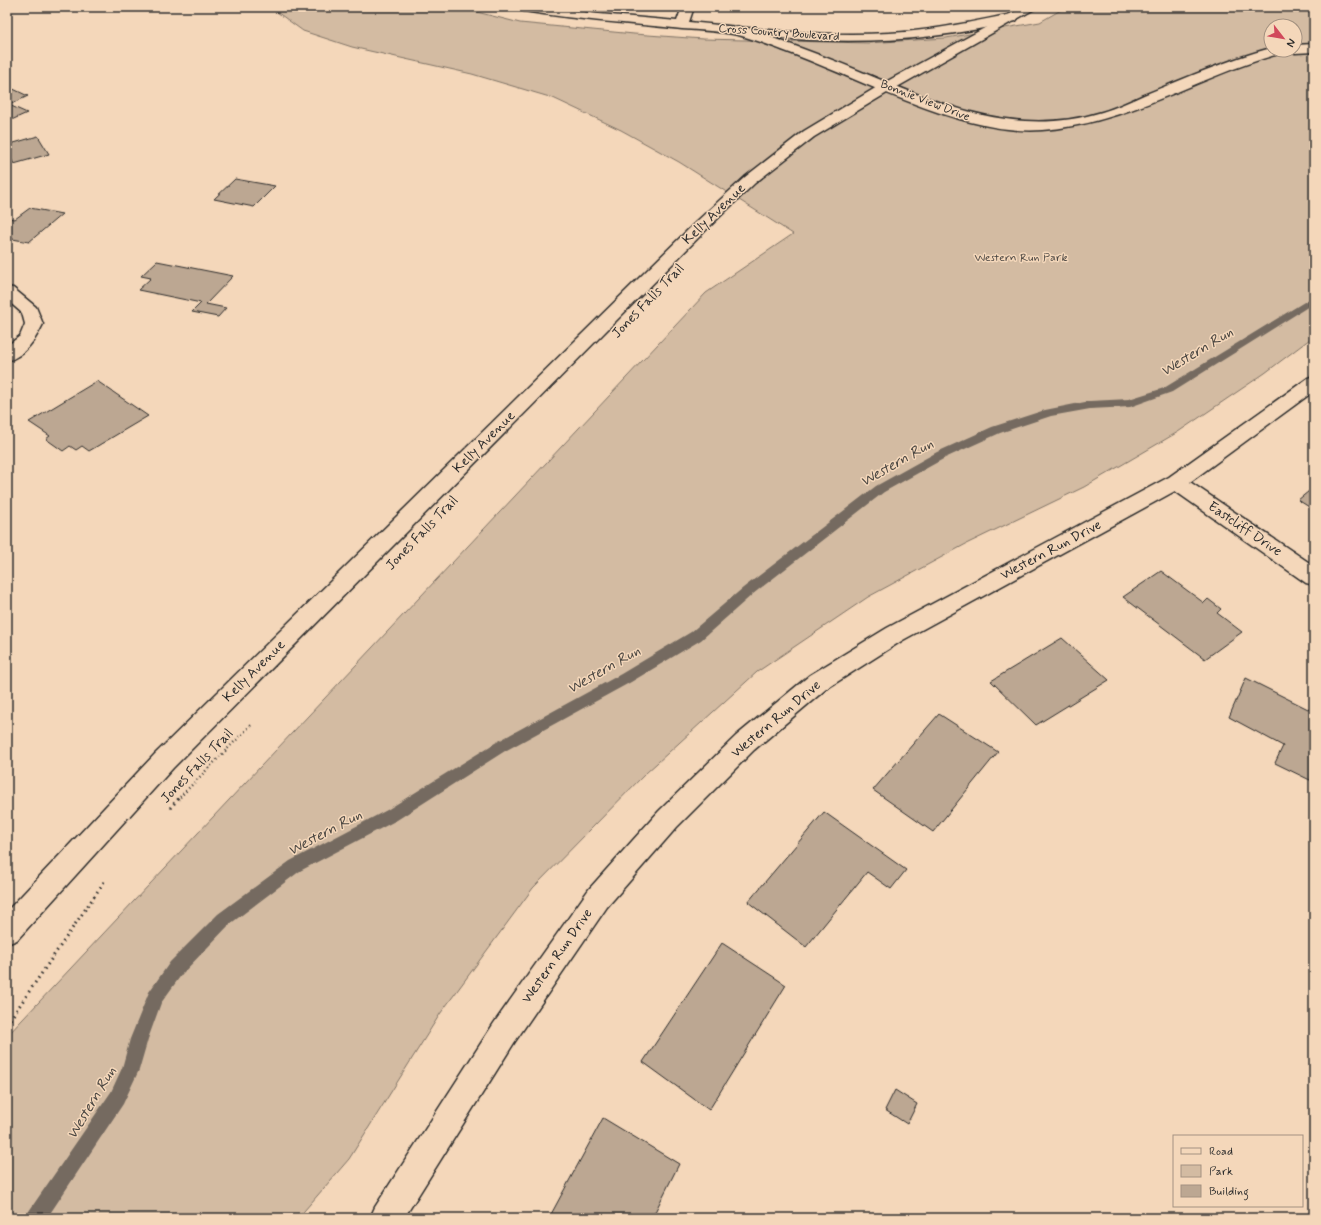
<svg xmlns="http://www.w3.org/2000/svg" width="1321" height="1225" font-family="Mynerve,sans-serif">
<style>
.green{fill:#d3bba2;stroke:#7f7366;fill-rule:evenodd}
.lines{fill:none;stroke-linecap:round;stroke-linejoin:round}
.stream{fill:#756b60;fill-rule:evenodd}
.building{fill:#bca792;stroke:#2b2b2b}
.minor-casing{stroke:#2b2b2b;stroke-width:3}
.major-casing{stroke:#2b2b2b;stroke-width:3}
.path-far1{stroke:#2b2b2b;stroke-width:2.5;stroke-dasharray:1 3;stroke-linecap:butt}
.path{stroke:#2b2b2b;stroke-width:3;stroke-dasharray:1.5 4;stroke-linecap:butt}
.minor{fill:#f4d7ba;fill-rule:evenodd}
.major{fill:#f4d7ba;fill-rule:evenodd}
.labels{text-anchor:middle;dominant-baseline:central;stroke-width:3;stroke-linejoin:round;paint-order:stroke}
.far-street-label{font-size:12px;fill:#2b2b2b;stroke:#f4d7ba}
.far-park-label{font-size:12px;fill:#4d4843;stroke:#f4d7ba}
.street-label{font-size:14px;fill:#2b2b2b;stroke:#f4d7ba}
.water-label{font-size:15px;font-style:italic;fill:#4a4641;stroke:#f4d7ba}
</style>
<rect width="100%" height="100%" fill="#f4d7ba"/>
<filter id="ink" filterUnits="userSpaceOnUse"><feTurbulence type="fractalNoise" baseFrequency=".025" numOctaves="2"/><feDisplacementMap in="SourceGraphic" scale="8" xChannelSelector="R" yChannelSelector="G"/><feConvolveMatrix kernelMatrix="1 2 1 2 8 2 1 2 1" color-interpolation-filters="sRGB"/></filter>
<g filter="url(#ink)">
<path class="green" d="M270 7H457L520 23 634 34 703 39 868 43 946 38 1040 22 1066 7H1314V336L1265 373 1178 432 1084 487 966 544 868 597 757 672 646 773 533 888 440 1014 349 1159 298 1218H7V1036L706 293 793 234 679 162 621 130 553 98 472 74 352 47 303 31ZM1271 26H1295V50H1271Z"/>
<g class="lines">
<path class="stream" d="M1314 296V303L1172 392 1130 407 1090 409 1051 416 1000 433 945 458 884 492 753 594 701 640 631 682 505 751 397 820 300 871 230 924 182 974 161 1003 148 1039 139 1070 123 1104 47 1218H27L29 1211 111 1092 122 1068 130 1039 149 992 170 962 218 914 290 861 387 810 495 743 621 674 691 632 743 588 876 486 937 452 992 427 1045 410 1090 401 1129 399 1164 388Z"/>
</g>
<g class="building">
<path d="M11 88 28 96 9 105 27 113 7 122V89Z"/>
<path d="M38 136 49 154 14 164 10 157H7V152L9 151 7 145Z"/>
<path d="M235 179 275 186 254 207 214 199Z"/>
<path d="M30 208 62 214 29 242 7 238V218L15 219Z"/>
<path d="M157 261 233 276 206 304 226 308 218 317 192 312 201 303 138 290 151 278 141 276Z"/>
<path d="M97 381 148 416 89 451 82 446 76 450 70 446 63 451 46 439 50 436 29 422Z"/>
<path d="M1314 487V510L1298 500Z"/>
<path d="M1161 571 1204 603 1208 599 1221 609 1217 613 1242 632 1205 659 1123 597Z"/>
<path d="M1062 638 1109 680 1036 725 991 681Z"/>
<path d="M1246 678 1314 712V782L1275 763 1283 746 1229 717Z"/>
<path d="M939 714 998 752 933 832 873 790Z"/>
<path d="M824 812 906 870 891 889 867 872 806 947 748 902Z"/>
<path d="M722 943 786 985 709 1110 643 1062Z"/>
<path d="M895 1090 917 1104 907 1124 885 1110Z"/>
<path d="M603 1118 679 1164 652 1218H549Z"/>
</g>
<g class="lines">
<g class="minor-casing">
<g id="minor">
<path d="M518 7H544L599 14 677 21 682 7H694L689 22C756 29 822 37 889 33 931 31 971 22 1012 14L1016 15 1018 18 1016 21C935 41 853 45 770 37 804 49 836 61 869 75 945 106 1018 138 1102 112 1116 108 1130 101 1144 95 1186 78 1227 60 1271 48V50H1284L1282 53C1200 75 1128 124 1042 130 962 136 858 77 782 50 766 44 749 37 733 34 716 31 699 30 682 29 629 23 576 20 524 11Z"/>
<path d="M1314 44V52L1295 53 1289 50H1295V45Z"/>
<path d="M7 287 13 288 36 307 43 324C35 340 25 356 7 361V346L20 336 25 324 22 313 7 300Z"/>
<path d="M1314 376V391L1190 482 1314 566V585L1306 583 1175 491 903 640 826 689 754 750 677 827 607 907 514 1043 404 1218H370L375 1207 494 1023 589 889 659 811 736 736 810 675 887 628 1169 477 1308 378Z"/>
</g>
</g>
<g class="major-casing">
<path id="major" d="M1023 7H1038L892 90 814 137 755 183 708 228 173 768 17 940 7 944V911L155 754 696 222 745 177 804 131 882 84Z"/>
</g>
<path class="path-far1" d="M180 797 252 724"/>
<g class="path">
<path d="M170 808 181 796"/>
<path d="M7 1024 106 879"/>
</g>
<use href="#minor" class="minor"/>
<use href="#major" class="major"/>
</g>
</g>
<g class="labels">
<g class="far-street-label">
<text transform="translate(779 33) rotate(4)">Cross Country Boulevard</text>
<text transform="translate(925 101) rotate(21)">Bonnie View Drive</text>
</g>
<g class="far-park-label">
<text x="1021" y="258">Western Run Park</text>
</g>
<g class="street-label">
<text transform="translate(714 214) rotate(-44)">Kelly Avenue</text>
<text transform="translate(648 301) rotate(-46)">Jones Falls Trail</text>
<text transform="translate(484 442) rotate(-45)">Kelly Avenue</text>
<text transform="translate(1245 529) rotate(34)">Eastcliff Drive</text>
<text transform="translate(422 533) rotate(-46)">Jones Falls Trail</text>
<text transform="translate(1051 550) rotate(-28)">Western Run Drive</text>
<text transform="translate(254 671) rotate(-45)">Kelly Avenue</text>
<text transform="translate(776 719) rotate(-40)">Western Run Drive</text>
<text transform="translate(197 766) rotate(-46)">Jones Falls Trail</text>
<text transform="translate(557 956) rotate(-55)">Western Run Drive</text>
</g>
<g class="water-label">
<text transform="translate(1197 352) rotate(-31)">Western Run</text>
<text transform="translate(897 463) rotate(-30)">Western Run</text>
<text transform="translate(604 670) rotate(-30)">Western Run</text>
<text transform="translate(325 833) rotate(-28)">Western Run</text>
<text transform="translate(92 1103) rotate(-59)">Western Run</text>
</g>
</g>
<rect width="1321" height="1225" fill="none" stroke="#f4d7ba" stroke-width="24"/>
<rect x="12" y="12" width="1297" height="1201" fill="none" stroke="#2b2b2b" stroke-width="1.5" filter="url(#ink)"/>
<rect x="1173" y="1135" width="130" height="72" fill="#f4d7ba" stroke="#a49281"/>
<rect x="1181" y="1148" width="20" height="6" fill="#f4d7ba" stroke="#a49281"/>
<text x="1209" y="1155" font-size="12" fill="#2b2b2b">Road</text>
<rect x="1181" y="1165" width="20" height="12" fill="#d3bba2" stroke="#a49281"/>
<text x="1209" y="1175" font-size="12" fill="#2b2b2b">Park</text>
<rect x="1181" y="1185" width="20" height="12" fill="#bca792" stroke="#a49281"/>
<text x="1209" y="1195" font-size="12" fill="#2b2b2b">Building</text>
<g transform="translate(1283 38) rotate(121)"><circle r="19" fill="#f4d7ba" stroke="#a49281"/>
<path d="M0-3L7 15L0 10L-7 15Z" fill="#d1495b"/>
<text y="-6" font-size="11" font-weight="bold" text-anchor="middle" fill="#2b2b2b">N</text>
</g>
</svg>
